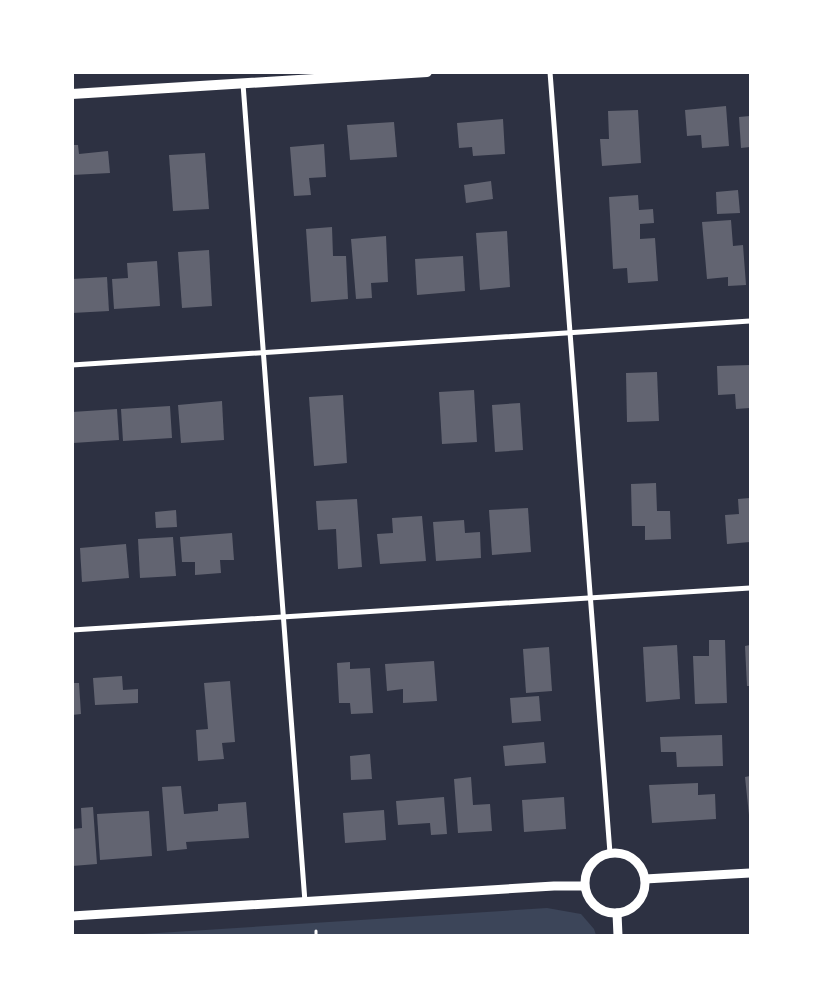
<svg xmlns="http://www.w3.org/2000/svg" width="823" height="1008" font-family="Helvetica,sans-serif">
<style>
.green{fill:#3c4559}
.building{fill:#626471}
.lines{fill:none;stroke-linecap:round;stroke-linejoin:round}
.path{stroke:#fff;stroke-width:3}
.minor{stroke:#fff;stroke-width:5}
.tertiary{stroke:#fff;stroke-width:9}
.secondary{stroke:#fff;stroke-width:10}
</style>
<rect width="100%" height="100%" fill="#2d3142"/>
<path class="green" d="M547 908 581 914 594 929 596 935 111 936Z"/>
<g class="building">
<path d="M726 106 729 146 702 148 701 135 687 136 685 110Z"/>
<path d="M638 110 641 163 602 166 600 139H609L608 111Z"/>
<path d="M750 116V147L741 148 739 117Z"/>
<path d="M503 119 505 154 473 156 472 147 459 148 457 123Z"/>
<path d="M394 122 397 157 350 160 347 125Z"/>
<path d="M324 144 326 177 309 178 311 195 294 196 290 147Z"/>
<path d="M72 145H78L79 154 108 151 110 173 72 175Z"/>
<path d="M205 153 209 209 173 211 169 155Z"/>
<path d="M491 181 493 199 466 203 464 185Z"/>
<path d="M738 190 740 213 717 214 716 192Z"/>
<path d="M638 195 639 210 653 209 654 223 640 224V239L655 238 658 281 628 283 627 268 613 269 609 197Z"/>
<path d="M731 220 733 246 743 245 746 285 728 286V277L707 279 702 222Z"/>
<path d="M332 227 333 256H346L348 299 311 302 306 229Z"/>
<path d="M507 231 510 287 480 290 476 233Z"/>
<path d="M386 236 388 282 371 283 372 298 356 299 351 239Z"/>
<path d="M209 250 212 306 182 308 178 252Z"/>
<path d="M463 256 465 291 417 295 415 259Z"/>
<path d="M157 261 160 306 114 309 112 279 128 278 127 263Z"/>
<path d="M107 277 109 311 72 313V279Z"/>
<path d="M750 365V408L736 409 735 394 718 395 717 366Z"/>
<path d="M657 372 659 421 627 422 626 373Z"/>
<path d="M474 390 477 442 442 444 439 392Z"/>
<path d="M343 395 347 463 314 466 309 397Z"/>
<path d="M222 401 224 440 181 443 178 405Z"/>
<path d="M520 403 523 450 495 452 492 405Z"/>
<path d="M170 406 172 438 123 441 121 409Z"/>
<path d="M117 409 119 440 73 443 72 412Z"/>
<path d="M656 483 657 511H670L671 539 645 540V526H632L631 484Z"/>
<path d="M750 498V542L727 544 725 515 739 514 738 499Z"/>
<path d="M357 499 362 567 338 569 336 529 318 530 316 501Z"/>
<path d="M528 508 531 552 492 555 489 510Z"/>
<path d="M176 510 177 527 156 528 155 512Z"/>
<path d="M422 516 426 561 380 564 377 534 393 533 392 518Z"/>
<path d="M464 520 465 533 480 532 481 558 436 561 433 522Z"/>
<path d="M232 533 234 560H220L221 573 195 575V562H182L180 537Z"/>
<path d="M173 537 176 576 140 578 138 539Z"/>
<path d="M126 544 129 578 82 582 80 548Z"/>
<path d="M709 640H725L727 703 695 704 693 656H709Z"/>
<path d="M677 645 680 699 646 702 643 647Z"/>
<path d="M750 645V686H747L745 646Z"/>
<path d="M549 647 552 691 526 693 523 649Z"/>
<path d="M434 661 437 701 403 703V689L387 691 385 664Z"/>
<path d="M350 662V669L370 668 373 713 351 714 350 703H339L337 663Z"/>
<path d="M122 676 123 690 138 689V703L95 705 93 678Z"/>
<path d="M230 681 235 742 222 743 224 759 198 761 196 730 208 729 204 683Z"/>
<path d="M72 683H79L81 714 72 715Z"/>
<path d="M539 696 541 721 512 723 510 698Z"/>
<path d="M722 735 723 766 677 767 676 752H661L660 737Z"/>
<path d="M544 742 546 763 505 766 503 746Z"/>
<path d="M370 754 372 779 351 780 350 756Z"/>
<path d="M750 776V815H749L745 777Z"/>
<path d="M471 777 473 805 490 804 492 831 458 833 454 779Z"/>
<path d="M698 783V795L715 794 716 819 652 823 649 785Z"/>
<path d="M181 786 184 814 218 811V804L246 802 249 838 186 842 187 849 167 851 162 787Z"/>
<path d="M444 797 447 834 431 835 430 823 398 825 396 801Z"/>
<path d="M564 797 566 829 524 832 522 800Z"/>
<path d="M93 807 97 864 72 866V829L82 828 81 808Z"/>
<path d="M384 810 386 840 345 843 343 813Z"/>
<path d="M149 811 152 856 100 860 97 814Z"/>
</g>
<g class="lines">
<path class="path" d="M316 931V936"/>
<g class="minor">
<path d="M550 72 610 853"/>
<path d="M243 84 305 902"/>
<path d="M72 365 750 321"/>
<path d="M72 630 750 588"/>
</g>
<g class="tertiary">
<circle cx="615" cy="883" r="30"/>
<path d="M645 879 750 873"/>
<path d="M617 913 618 936"/>
<path d="M72 916 554 886H584"/>
</g>
<path class="secondary" d="M72 94 427 72"/>
</g>
<rect width="823" height="1008" fill="none" stroke="#ffffff" stroke-width="148"/>
</svg>
